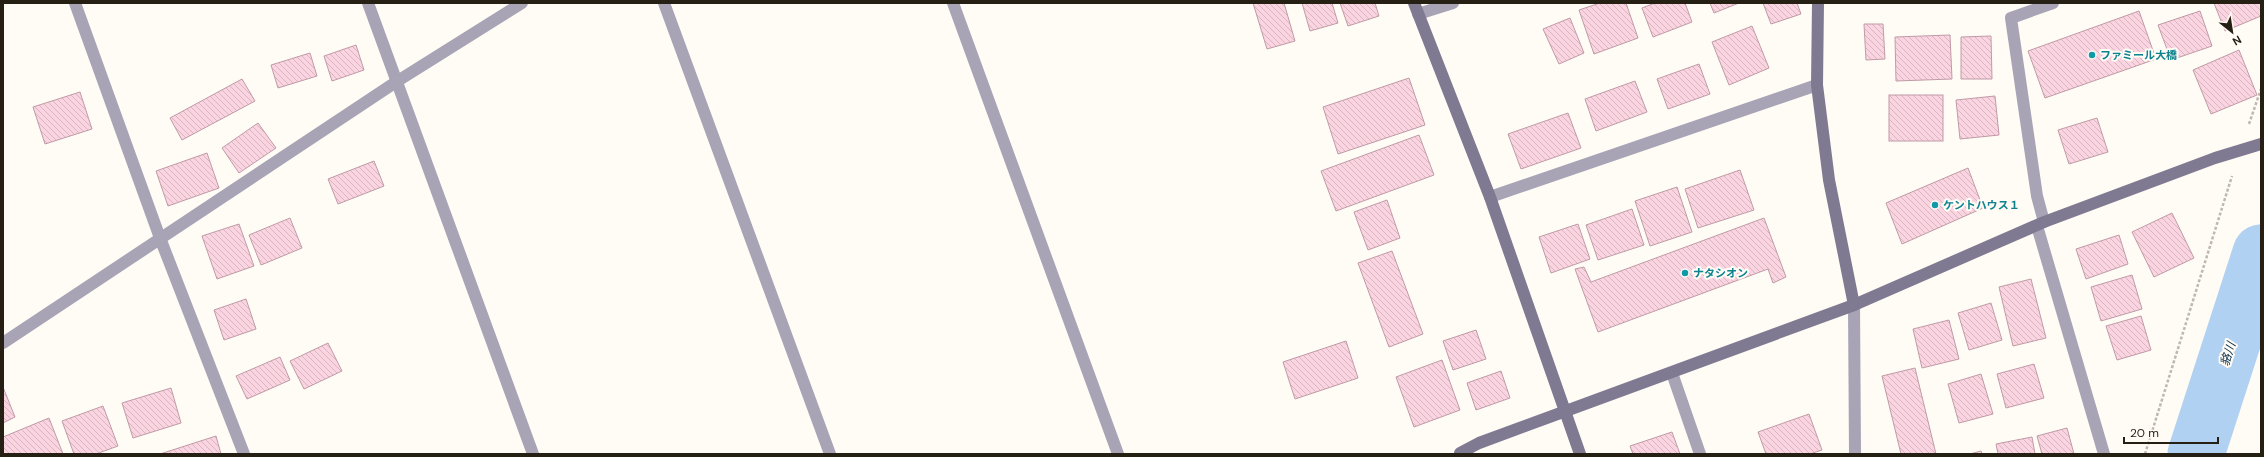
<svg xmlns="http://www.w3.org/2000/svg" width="2264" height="457" font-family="'DM Sans','Noto Sans JP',sans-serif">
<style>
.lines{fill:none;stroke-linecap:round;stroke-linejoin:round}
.river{stroke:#b0d1f1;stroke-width:57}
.building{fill:url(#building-back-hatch);stroke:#c09ba7}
.path{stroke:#bdb9b1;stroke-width:2.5;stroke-dasharray:3 2;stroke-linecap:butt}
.street{stroke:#a8a3b5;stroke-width:12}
.secondary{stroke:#807992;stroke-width:12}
.culture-dot{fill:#0f9aa8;stroke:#fffbf5;stroke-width:1.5}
.labels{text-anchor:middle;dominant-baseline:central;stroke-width:4;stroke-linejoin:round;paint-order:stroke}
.culture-label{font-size:11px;font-weight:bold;fill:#0d838f;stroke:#fffbf5;text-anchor:start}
.water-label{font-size:12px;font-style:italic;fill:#052c4a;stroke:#fffbf5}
</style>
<defs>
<pattern id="building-back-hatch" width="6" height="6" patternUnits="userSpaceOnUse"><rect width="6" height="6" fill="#fbd4e1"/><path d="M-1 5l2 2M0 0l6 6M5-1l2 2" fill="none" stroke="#d7b6c0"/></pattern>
</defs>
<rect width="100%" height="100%" fill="#fffbf5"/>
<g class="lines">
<path class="river" d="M2196 454 2261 253"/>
</g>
<g class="building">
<path d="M1253 3H1284L1295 41 1267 49Z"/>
<path d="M1302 3H1332L1338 23 1310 31Z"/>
<path d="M1340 3H1375L1379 16 1348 26Z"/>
<path d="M1600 3H1626L1638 38 1594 54 1579 10Z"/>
<path d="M1655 3H1685L1692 22 1653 37 1642 8Z"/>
<path d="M1710 3H1739L1714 13Z"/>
<path d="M1763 3H1797L1801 14 1771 24Z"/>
<path d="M2214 3H2261V16L2225 31Z"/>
<path d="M2139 11 2156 59 2045 98 2028 51Z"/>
<path d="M2200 11 2212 46 2171 60 2158 25Z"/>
<path d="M1570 18 1584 53 1559 64 1543 29Z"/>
<path d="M1864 24H1883L1885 59 1866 60Z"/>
<path d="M1752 26 1769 68 1729 85 1712 42Z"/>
<path d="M1950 35 1952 79 1896 81 1895 37Z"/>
<path d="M1991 36 1992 79H1961V37Z"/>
<path d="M356 45 364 70 332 81 324 56Z"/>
<path d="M2239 50 2257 95 2211 114 2193 70Z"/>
<path d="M310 53 317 76 278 88 271 65Z"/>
<path d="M1699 64 1710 94 1668 109 1657 79Z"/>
<path d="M1409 78 1425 125 1338 154 1323 107Z"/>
<path d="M242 79 255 101 182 140 170 118Z"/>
<path d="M1635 81 1647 112 1596 131 1585 99Z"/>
<path d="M80 92 92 129 45 144 33 107Z"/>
<rect x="1889" y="95" width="54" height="46"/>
<path d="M1995 96 1999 135 1960 139 1956 100Z"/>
<path d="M1568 113 1581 148 1521 169 1508 134Z"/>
<path d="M2097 118 2108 152 2069 164 2058 130Z"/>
<path d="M258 123 276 148 239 173 222 148Z"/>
<path d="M1419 135 1434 175 1336 211 1321 171Z"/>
<path d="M207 153 219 188 168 206 156 171Z"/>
<path d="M374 161 384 186 338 204 328 179Z"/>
<path d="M1968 168 1983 208 1902 244 1886 203Z"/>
<path d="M1740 170 1754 210 1698 228 1685 189Z"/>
<path d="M1677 187 1692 232 1650 246 1635 201Z"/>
<path d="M1387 200 1400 238 1368 250 1354 212Z"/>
<path d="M1632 209 1644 245 1598 260 1586 225Z"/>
<path d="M2172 213 2194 258 2154 277 2132 232Z"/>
<path d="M290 218 302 248 261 265 249 235Z"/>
<path d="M1764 218 1786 277 1773 283 1768 269 1598 332 1575 269 1584 267 1591 282Z"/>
<path d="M239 224 254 266 217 279 202 236Z"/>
<path d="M1578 224 1590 259 1551 273 1539 237Z"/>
<path d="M2119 235 2128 264 2086 279 2076 249Z"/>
<path d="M1392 251 1423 334 1389 347 1358 263Z"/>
<path d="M2132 275 2142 309 2101 321 2091 287Z"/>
<path d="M2031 279 2046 338 2013 346 1999 287Z"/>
<path d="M246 299 256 329 224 340 214 310Z"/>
<path d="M1991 303 2002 340 1969 350 1958 313Z"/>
<path d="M2141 316 2151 350 2117 360 2106 326Z"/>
<path d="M1949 320 1959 359 1922 368 1913 329Z"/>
<path d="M1476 330 1486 359 1453 370 1443 341Z"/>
<path d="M1346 341 1358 378 1295 399 1283 362Z"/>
<path d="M328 343 342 371 304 389 290 361Z"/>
<path d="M280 357 290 380 247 399 236 376Z"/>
<path d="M1442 360 1460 410 1414 427 1396 377Z"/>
<path d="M2034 364 2044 398 2006 408 1997 374Z"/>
<path d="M1915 368 1936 454H1901L1882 376Z"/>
<path d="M1501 371 1510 398 1476 410 1467 383Z"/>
<path d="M1981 374 1993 414 1959 423 1948 384Z"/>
<path d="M3 387 15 417 3 423Z"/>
<path d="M171 388 181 423 133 438 122 403Z"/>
<path d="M103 406 118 446 96 454H74L62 421Z"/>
<path d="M1809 414 1822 450 1810 454H1766L1758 432Z"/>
<path d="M49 418 63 454H3V437Z"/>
<path d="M2067 428 2074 454H2042L2037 436Z"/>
<path d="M1672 432 1680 454H1633L1630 446Z"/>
<path d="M216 436 221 454H160Z"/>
<path d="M2032 437 2035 454H1998L1996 444Z"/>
<path d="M1981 451 1982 454H1970Z"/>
</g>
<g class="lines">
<g class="path">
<path d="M2249 124 2261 89"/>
<path d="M2145 454 2232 176"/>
</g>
<g class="street">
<path d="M75 3 160 238 244 454"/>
<path d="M368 3 533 454"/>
<path d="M664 3 830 454"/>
<path d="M953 3 1118 454"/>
<path d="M1418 14 1453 3"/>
<path d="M1490 197 1817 85"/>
<path d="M2044 222 2037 196 2011 18 2053 3"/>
<path d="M2037 226 2104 454"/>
<path d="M1854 305 1855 454"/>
<path d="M3 343 396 82 522 3"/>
<path d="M1672 373 1700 454"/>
</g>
<g class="secondary">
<path d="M1414 3 1490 197 1580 454"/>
<path d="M1818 3 1817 85 1829 180 1854 305"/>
<path d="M1460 453 1479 443 1854 305 2044 222 2215 158 2261 144"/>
</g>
</g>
<g class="culture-dot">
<circle cx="2092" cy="55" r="4"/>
<circle cx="1935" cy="205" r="4"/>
<circle cx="1685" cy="273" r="4"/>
</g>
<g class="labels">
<g class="culture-label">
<text x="2100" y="55">ファミール大橋</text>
<text x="1943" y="205">ケントハウス１</text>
<text x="1693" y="273">ナタシオン</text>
</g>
<g class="water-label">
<text transform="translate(2228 354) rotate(-72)">貉川</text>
</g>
</g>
<rect width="2264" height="457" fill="none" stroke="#261f13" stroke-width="8"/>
<g transform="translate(2232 32) rotate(150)" stroke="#fffbf5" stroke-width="3" paint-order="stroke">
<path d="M0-3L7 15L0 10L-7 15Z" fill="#261f13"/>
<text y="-6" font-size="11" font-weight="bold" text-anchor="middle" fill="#261f13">N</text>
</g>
<path d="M2124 437v6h94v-6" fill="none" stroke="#261f13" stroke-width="2"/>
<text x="2130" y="437" font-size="12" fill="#261f13" stroke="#fffbf5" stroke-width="3" paint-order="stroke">20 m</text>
</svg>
